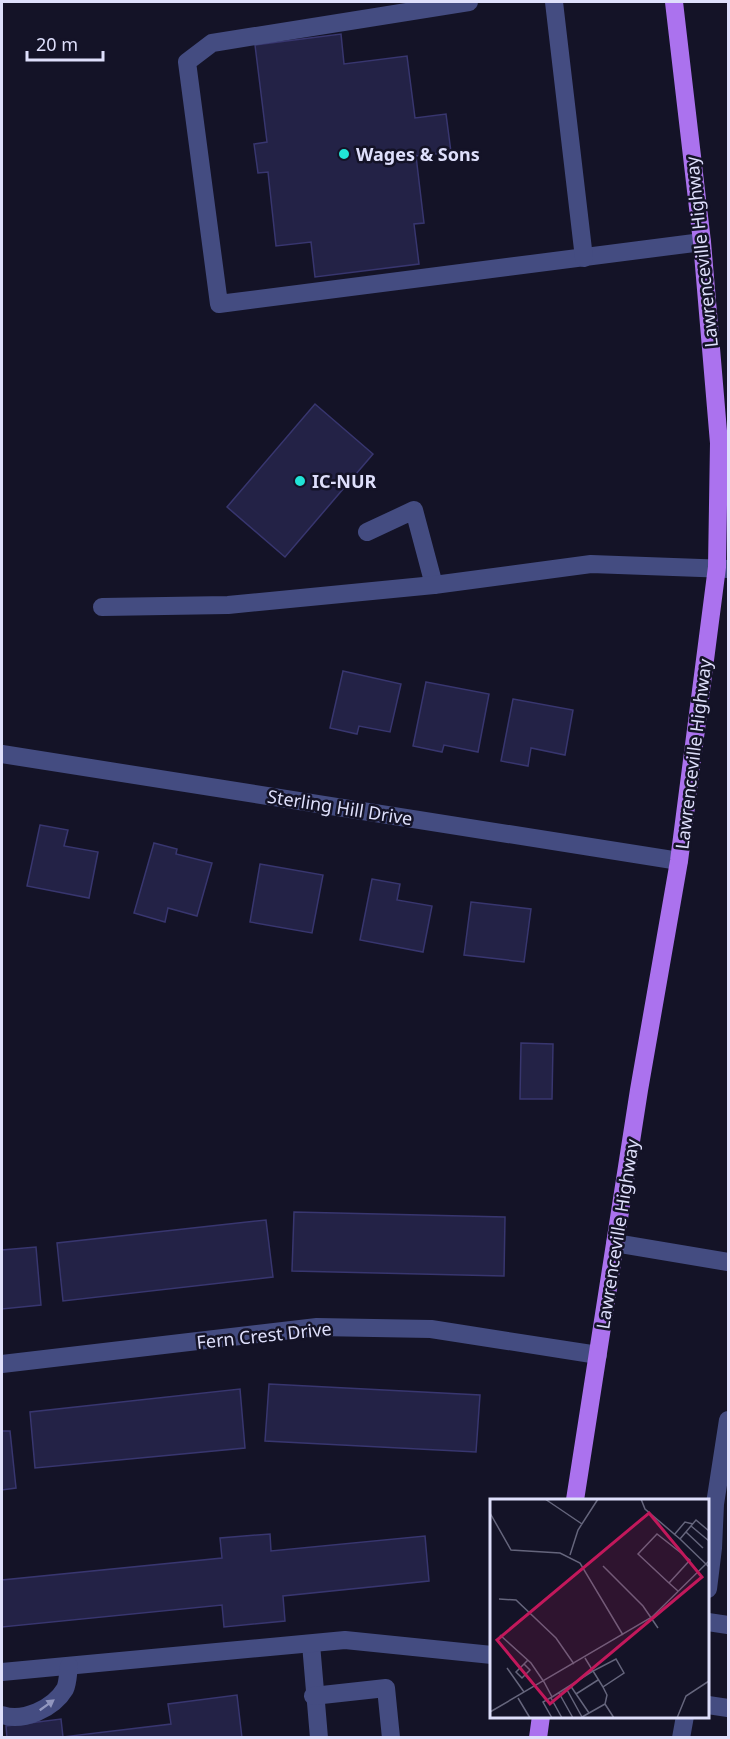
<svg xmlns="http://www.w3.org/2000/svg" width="730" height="1739" font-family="'Noto Sans',sans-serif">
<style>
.building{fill:#232246;stroke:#38366f;stroke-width:1.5}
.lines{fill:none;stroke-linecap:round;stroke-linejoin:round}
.minor{stroke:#444c81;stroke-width:18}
.major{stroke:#ab72ee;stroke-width:18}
.oneway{fill:#9196be}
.poi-dot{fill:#21e4d7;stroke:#141327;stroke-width:2}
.labels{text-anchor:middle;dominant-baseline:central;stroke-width:5;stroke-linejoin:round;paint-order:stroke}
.poi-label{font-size:18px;font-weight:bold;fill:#dedffb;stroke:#141327;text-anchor:start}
.street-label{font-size:18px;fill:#dedffb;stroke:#141327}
.inset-road{fill:none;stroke:#65657c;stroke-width:1.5}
.view{fill:#c2185b;fill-opacity:0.15;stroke:#c2185b;stroke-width:3}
.inset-edge{fill:none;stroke:#dedffb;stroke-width:3}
</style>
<rect width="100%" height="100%" fill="#141327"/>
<g class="building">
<path d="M341 34 344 64 407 56 415 118 446 114 451 152 416 156 424 223 414 224 419 264 315 277 311 242 276 246 268 172 258 173 254 144 267 142 255 45Z"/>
<path d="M315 404 373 454 285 557 227 507Z"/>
<path d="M343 671 401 684 390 732 359 726 357 734 330 728Z"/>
<path d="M426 682 489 694 478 752 444 745 442 752 413 746Z"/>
<path d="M513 699 573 710 565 755 531 748 528 766 501 761Z"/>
<path d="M40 825 68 830 64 846 98 852 89 898 27 886Z"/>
<path d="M154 843 177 849 176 854 212 863 197 916 168 908 165 922 134 913Z"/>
<path d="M260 864 323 875 312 933 250 922Z"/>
<path d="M372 879 400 884 397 900 432 906 423 952 360 940Z"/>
<path d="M471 902 531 909 524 962 464 955Z"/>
<path d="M521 1043 553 1044 552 1099H520Z"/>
<path d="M294 1212 505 1217 504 1276 292 1271Z"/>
<path d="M266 1220 273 1277 63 1301 57 1243Z"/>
<path d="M36 1247 41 1305 2 1309V1250Z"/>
<path d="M269 1384 480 1395 476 1452 265 1441Z"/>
<path d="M240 1389 245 1448 35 1468 30 1412Z"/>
<path d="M2 1431H10L16 1488 2 1490Z"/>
<path d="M270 1534 271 1551 425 1536 429 1581 283 1596 285 1621 224 1627 222 1605 2 1627V1580L222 1558 220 1538Z"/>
<path d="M237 1695 242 1738H7L6 1726 61 1719 63 1737 171 1724 168 1704Z"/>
</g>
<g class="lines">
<g class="minor">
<path d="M469 2 212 43 187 62 219 304 702 242"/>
<path d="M554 2 584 258"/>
<path d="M367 532 414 510 434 585"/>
<path d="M102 607 228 605 434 585 591 564 728 569"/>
<path d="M2 754 679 861"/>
<path d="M615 1243 728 1262"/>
<path d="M2 1364 317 1327 431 1329 598 1355"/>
<path d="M708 1589 713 1548 715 1504 728 1420"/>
<path d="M708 1622 728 1625"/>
<path d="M311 1644 319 1738"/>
<path d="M2 1672 345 1640 492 1655"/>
<path d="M313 1696 386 1688 391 1738"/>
<path d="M708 1705 728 1708"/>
<path d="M2 1715C23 1722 53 1709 65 1689 68 1683 68 1672 69 1666"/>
<path d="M681 1738 685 1716"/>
</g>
<g class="major">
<path d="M575 1500 639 1090 679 861 717 567 719 443 702 242 674 2"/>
<path d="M538 1738 541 1716"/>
</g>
</g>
<defs><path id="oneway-solid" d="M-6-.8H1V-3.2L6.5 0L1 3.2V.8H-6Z" transform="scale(1.5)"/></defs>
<use class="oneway" href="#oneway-solid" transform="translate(47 1705) rotate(-36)"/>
<g class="poi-dot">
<circle cx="344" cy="154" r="6"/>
<circle cx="300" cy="481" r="6"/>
</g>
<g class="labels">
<g class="poi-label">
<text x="356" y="154">Wages &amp; Sons</text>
<text x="312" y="481">IC-NUR</text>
</g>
<g class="street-label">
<text transform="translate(701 252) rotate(-96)">Lawrenceville Highway</text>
<text transform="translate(693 754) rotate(-83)">Lawrenceville Highway</text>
<text transform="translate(340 807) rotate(9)">Sterling Hill Drive</text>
<text transform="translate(617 1234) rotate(-81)">Lawrenceville Highway</text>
<text transform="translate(264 1335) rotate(-6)">Fern Crest Drive</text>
</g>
</g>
<g transform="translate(490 1499)">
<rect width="219" height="219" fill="#141327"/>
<path class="inset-road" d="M55 0 92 25M151 0 155 10 190 40M0 14 21 51 70 54 90 64 133 136M201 27 219 42M219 32 206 21 190 40 219 68M196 33 213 49M184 36 195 23 203 25M80 56 88 31 108 0M113 67 153 107 168 129M179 84 200 61 167 35 148 55 179 84 188 92M9 100 26 101 66 139 84 165M10 136 41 164 54 183 62 198 53 203 62 219M34 165 40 171 32 179 26 173 38 161M17 169 34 193M80 186 99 214M113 188 103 172 126 160 134 174 113 188 117 196 115 205 124 219M76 189 92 218M69 194 83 219M86 195 108 181M62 198 103 172 95 159M28 199 40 219M61 199 72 219M0 213 162 118 219 62M92 218 115 205M187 219 196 197 219 182"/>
<path class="view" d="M159 14 212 78 60 205 7 141Z"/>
<rect width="219" height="219" class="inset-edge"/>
</g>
<rect width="730" height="1739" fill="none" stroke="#dedffb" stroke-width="6"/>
<path d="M27 51v9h76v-9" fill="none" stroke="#dedffb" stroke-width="3"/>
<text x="36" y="51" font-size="18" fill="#dedffb" stroke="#141327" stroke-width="4.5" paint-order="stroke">20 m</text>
</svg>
